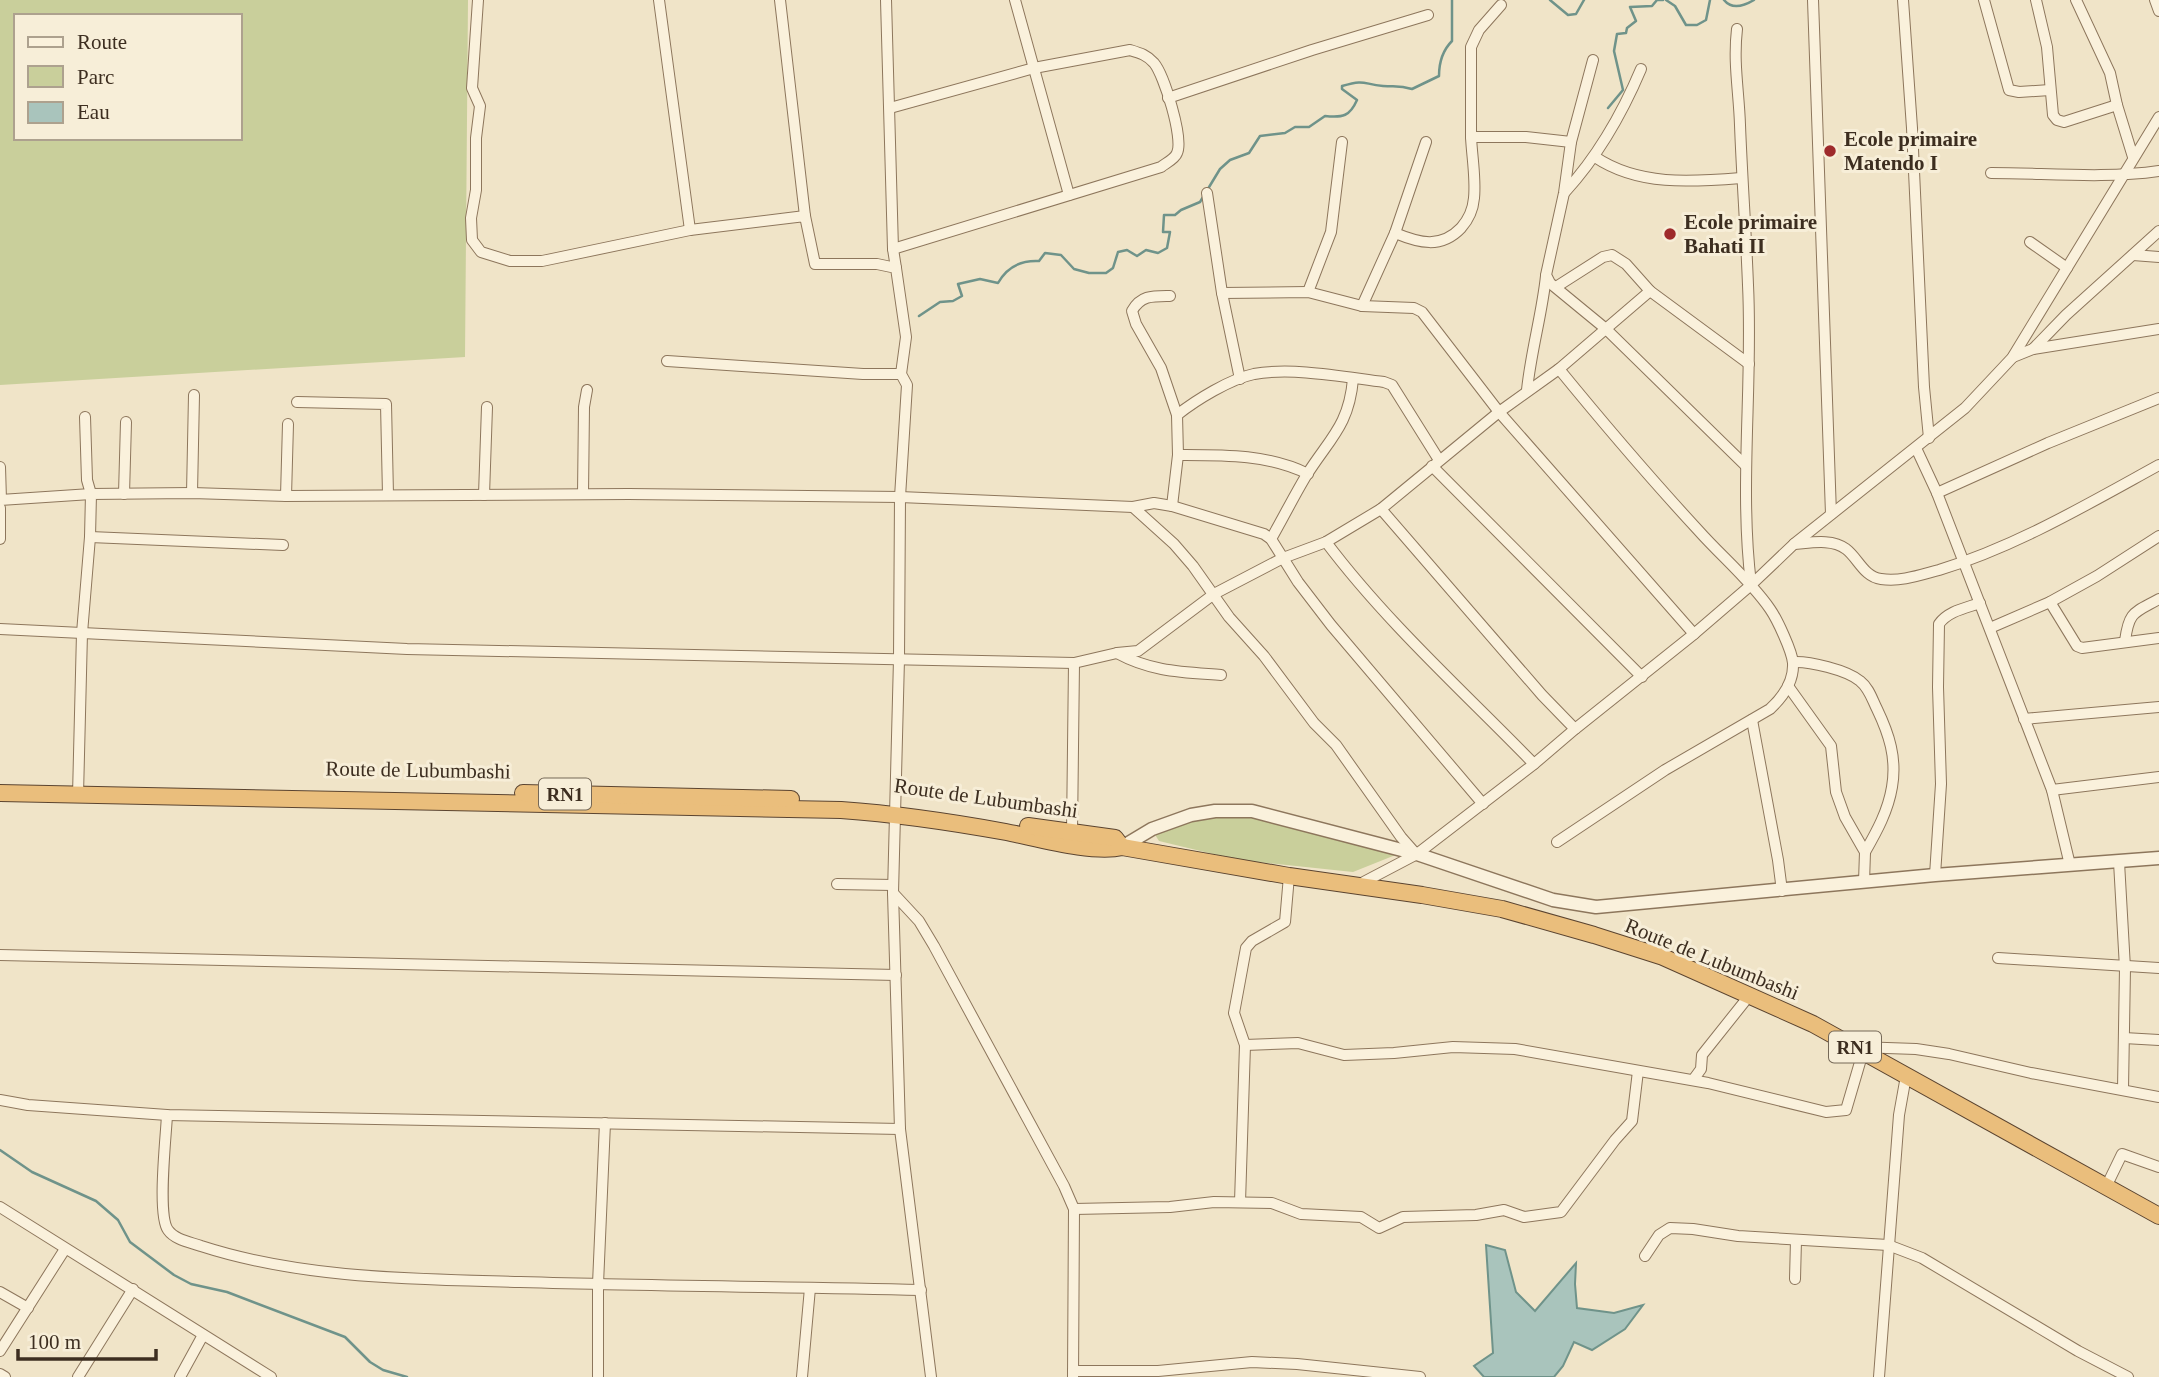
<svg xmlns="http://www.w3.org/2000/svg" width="2159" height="1377" font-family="'Times New Roman',serif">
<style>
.green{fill:#c9cf9b;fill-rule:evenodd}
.water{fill:#a9c4bc;stroke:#6f938a;stroke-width:2}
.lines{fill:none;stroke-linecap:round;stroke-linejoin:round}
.stream{stroke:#6f938a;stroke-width:2.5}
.minor-casing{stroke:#8d765c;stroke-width:12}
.tertiary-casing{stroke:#8d765c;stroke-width:15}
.trunk-casing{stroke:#5b4430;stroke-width:18}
.minor{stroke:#faf1dc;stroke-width:10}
.tertiary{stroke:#faf1dc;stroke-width:12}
.trunk{stroke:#eabe7c;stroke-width:16}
.poi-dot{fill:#9e2a2b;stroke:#f7eed8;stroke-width:2.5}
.labels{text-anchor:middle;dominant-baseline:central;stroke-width:6;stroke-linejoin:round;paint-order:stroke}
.shield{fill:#f7eed8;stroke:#756857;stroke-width:2}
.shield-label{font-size:19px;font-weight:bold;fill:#3d2e20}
.poi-label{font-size:21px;font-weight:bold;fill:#3d2e20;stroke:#f7eed8;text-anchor:start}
.street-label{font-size:21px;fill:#3d2e20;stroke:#f7eed8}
</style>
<rect width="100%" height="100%" fill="#f0e4c8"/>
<g class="green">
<path d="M0 0H468L465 357 0 385ZM16 16H240V138H16Z"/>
<path d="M1254 813 1398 854 1353 872 1238 860 1159 841 1154 833 1196 816Z"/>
</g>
<path class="water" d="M1486 1245 1505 1250 1516 1292 1535 1311 1576 1263 1575 1284 1577 1308 1614 1313 1643 1305 1625 1329 1592 1350 1574 1342 1563 1366 1554 1377H1484L1474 1366 1493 1353Z"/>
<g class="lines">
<g class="stream">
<path d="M1550 0 1568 15 1576 14 1584 0"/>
<path d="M1666 0 1675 6 1686 25H1697L1706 20 1710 0"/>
<path d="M1724 0C1732 10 1744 6 1754 0"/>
<path d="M1608 108 1623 90 1614 51 1617 34 1626 33 1627 28 1636 21 1630 7 1652 6 1657 0H1663"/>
<path d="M919 316 940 302 953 301 962 296 958 284 980 279 998 283C1007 267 1020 260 1039 261L1045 253 1061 255 1074 269 1089 273H1106L1113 268 1118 252 1127 250 1137 256 1146 250 1158 253 1167 248 1170 232H1163L1164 215H1175L1181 210 1200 202 1220 169 1230 160 1249 153 1260 136 1285 133 1295 127H1309L1325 116C1343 118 1350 116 1357 100L1342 89V86C1366 79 1362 84 1383 86 1395 87 1399 85 1412 89L1439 76C1439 62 1442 51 1452 41V0"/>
<path d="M0 1150 32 1172 96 1201 118 1220 130 1242 174 1275 191 1284 227 1292 345 1337 370 1362 383 1370 407 1377"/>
</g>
<g class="minor-casing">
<g id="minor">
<path d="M478 0 472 88 480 106 476 138V190L471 218 472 240 481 252 510 261H542L690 230 805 216 815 264H877L896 268 906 337 901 374 907 385 900 497 899 659 893 893 900 1129 931 1377"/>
<path d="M659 0 690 230"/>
<path d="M780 0 805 216"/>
<path d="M886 0 893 249 896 268"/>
<path d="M1015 0 1069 195"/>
<path d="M1813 0 1831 514"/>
<path d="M1903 0 1912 128 1924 387 1929 438"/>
<path d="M1984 0 2009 90 2019 92 2050 90"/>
<path d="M2036 0 2047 47 2053 115 2057 120 2064 122 2117 105"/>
<path d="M2076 0 2110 73 2117 105 2133 157"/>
<path d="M2155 0 2159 11"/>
<path d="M1501 5 1479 30 1471 47V137H1526L1571 142"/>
<path d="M1737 29C1733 63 1739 92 1740 125 1742 178 1746 232 1748 285 1753 385 1739 485 1751 584"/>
<path d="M1593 60 1571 142 1564 193 1546 275 1550 283 1606 329 1746 466"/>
<path d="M1168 98 1312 50 1428 15"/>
<path d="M890 108 1034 68 1130 50C1140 53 1147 55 1154 63 1164 75 1184 139 1177 153 1175 159 1166 163 1161 167L893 249"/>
<path d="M1595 157C1638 186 1691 182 1741 178"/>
<path d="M1991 173C2046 173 2105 179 2159 171"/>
<path d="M1565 192C1598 156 1622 114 1641 69"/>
<path d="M1207 193 1222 293 1240 379"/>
<path d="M1395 233C1419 243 1441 249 1461 228 1469 219 1473 210 1474 198 1476 179 1472 157 1471 137"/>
<path d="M2030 242 2067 268"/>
<path d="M2133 255 2159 257"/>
<path d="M1556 287 1603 257 1612 255 1626 264 1650 291 1749 364"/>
<path d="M1308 292 1331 232 1342 142"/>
<path d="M1222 293 1308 292 1362 306 1414 308 1422 312 1499 412 1694 634"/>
<path d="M1170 296C1153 296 1141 295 1132 311L1136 324 1161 368 1177 415"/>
<path d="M1362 306 1395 233 1426 142"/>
<path d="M2033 349 2066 315 2159 231"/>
<path d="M2013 357 2033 349 2159 329"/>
<path d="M667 361 863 374H901"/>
<path d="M1527 390C1531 351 1542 314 1546 276"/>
<path d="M297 402 386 404 388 495"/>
<path d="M1916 448 1937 493 2052 790 2070 865"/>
<path d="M1178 455 1177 415C1196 400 1230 379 1254 374 1293 367 1344 377 1384 382L1392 385 1439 460"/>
<path d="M1432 466 1642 677"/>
<path d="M0 467 1 500"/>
<path d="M192 493 194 395"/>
<path d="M1937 493 2048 443 2159 398"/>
<path d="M124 494 126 422"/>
<path d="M583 494 584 407 587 390"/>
<path d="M484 495 487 407"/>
<path d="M286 496 288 424"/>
<path d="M0 500 91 494 87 480 85 417"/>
<path d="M1172 506 1178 455C1222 455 1268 454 1308 474"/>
<path d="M1133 507 1174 544 1193 566 1229 617 1264 656 1314 723 1336 745 1401 837 1416 854"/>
<path d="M0 508V539"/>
<path d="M1381 509 1542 695 1575 729"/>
<path d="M90 537 283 545"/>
<path d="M1271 539C1283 518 1294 496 1306 476 1329 439 1349 426 1353 379"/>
<path d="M1326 542C1387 623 1464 692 1534 764"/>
<path d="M1794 544C1809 543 1832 538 1846 549 1858 558 1864 577 1881 579 1901 582 1920 575 1939 570 2017 546 2088 504 2159 465"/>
<path d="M2050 602 2077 646 2082 648 2159 638"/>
<path d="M1990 628 2050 602 2097 576 2159 536"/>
<path d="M0 629 407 649 1074 663 1117 653 1138 651 1214 594 1283 558 1326 542 1381 509 1499 412 1559 369 1650 291"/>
<path d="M2125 641C2129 611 2134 613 2159 599"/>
<path d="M1117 653C1152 672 1182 672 1221 675"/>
<path d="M1793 662C1809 661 1847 670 1860 681 1869 688 1872 699 1877 709 1889 734 1897 758 1892 787 1888 811 1877 831 1865 852"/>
<path d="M1788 686 1831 746 1836 792 1845 817 1865 852 1864 882"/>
<path d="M2024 719 2159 707"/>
<path d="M1752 720 1778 860 1782 891"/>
<path d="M2052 790 2159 777"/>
<path d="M78 795 82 633 90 537 91 494 192 493 286 496 629 494 900 497 1133 507 1154 503 1172 506 1264 534 1271 539 1298 582 1331 625 1483 804"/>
<path d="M1072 832 1074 663"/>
<path d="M1557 842 1665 770 1770 709C1783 697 1794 682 1793 663 1792 651 1777 619 1770 609 1750 580 1722 557 1698 530 1650 478 1604 424 1559 369"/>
<path d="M2119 862 2125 968 2123 1089"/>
<path d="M1935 875 1941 784 1938 687 1939 624C1948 611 1966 608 1980 603"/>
<path d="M1289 876 1285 922 1252 941 1246 948 1234 1013 1245 1045 1298 1043 1344 1055 1394 1053 1453 1047 1515 1049 1708 1083 1826 1112 1846 1110 1863 1052"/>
<path d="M837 884 893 885"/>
<path d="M1358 885 1417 854 1534 764 1575 729 1694 634 1751 585 1794 544 1965 408 2012 358 2159 117"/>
<path d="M893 893 919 921 934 946 1064 1186 1074 1209 1073 1377"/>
<path d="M0 955 896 975"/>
<path d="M1998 958 2159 968"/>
<path d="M2124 1038 2159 1040"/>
<path d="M1858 1047 1916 1049 1949 1054 2031 1073 2159 1097"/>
<path d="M1693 1080 1701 1069 1702 1055 1749 996"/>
<path d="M0 1100 28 1105 167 1115 900 1129"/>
<path d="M167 1115C166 1137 157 1215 168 1230 175 1240 190 1242 201 1246 303 1279 414 1279 520 1282 654 1286 788 1287 921 1290"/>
<path d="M2106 1187 2122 1154 2159 1167"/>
<path d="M1240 1202 1245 1045"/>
<path d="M0 1207 271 1377"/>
<path d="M1074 1209 1170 1207 1214 1202 1272 1203 1301 1214 1361 1217 1379 1228 1403 1217 1476 1215 1504 1210 1524 1217 1561 1212 1615 1140 1632 1121 1638 1071"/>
<path d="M1645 1256 1659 1235 1670 1228 1693 1229 1738 1236 1888 1245 1922 1258 2078 1351 2128 1377"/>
<path d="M1795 1279 1796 1240"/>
<path d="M0 1292 28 1308"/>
<path d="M0 1351 65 1249"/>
<path d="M1073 1371H1158L1252 1362 1297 1364 1420 1377"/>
<path d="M0 1374 5 1377"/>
<path d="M78 1377 133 1289"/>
<path d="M180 1377 203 1335"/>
<path d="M598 1377V1284L605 1123"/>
<path d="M802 1377 810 1288"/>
<path d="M1879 1377 1899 1115 1906 1076"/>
</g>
</g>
<g class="tertiary-casing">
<path id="tertiary" d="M1122 847 1152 829 1191 815 1215 811H1252L1417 854 1553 900 1596 907 1935 875 2159 858"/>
</g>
<g class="trunk-casing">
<g id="trunk">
<path d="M0 793 841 810C897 814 951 822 1006 832 1037 838 1093 854 1122 847L1289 876 1422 895 1502 909 1594 935 1663 957 1813 1024 2159 1216"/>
<path d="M523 793 791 799"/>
<path d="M1028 826 1115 838 1122 847"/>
</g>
</g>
<use href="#minor" class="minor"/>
<use href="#tertiary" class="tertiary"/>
<use href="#trunk" class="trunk"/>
</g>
<g class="poi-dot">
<circle cx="1830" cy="151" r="7"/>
<circle cx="1670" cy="234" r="7"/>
</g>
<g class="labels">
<g class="shield">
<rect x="539" y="778.5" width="52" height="31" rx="5"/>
<rect x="1829" y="1031.5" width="52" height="31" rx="5"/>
</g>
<g class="shield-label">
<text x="565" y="794">RN1</text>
<text x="1855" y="1047">RN1</text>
</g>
<g class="poi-label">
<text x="1844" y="139">Ecole primaire<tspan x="1844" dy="24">Matendo I</tspan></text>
<text x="1684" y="222">Ecole primaire<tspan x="1684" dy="24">Bahati II</tspan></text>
</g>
<g class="street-label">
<text transform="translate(418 770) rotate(1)">Route de Lubumbashi</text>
<text transform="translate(986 798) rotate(8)">Route de Lubumbashi</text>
<text transform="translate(1712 959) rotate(22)">Route de Lubumbashi</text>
</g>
</g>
<rect x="14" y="14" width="228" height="126" fill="#f7eed8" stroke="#ada18e" stroke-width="2"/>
<rect x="28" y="37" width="35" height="10" fill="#faf1dc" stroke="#ada18e" stroke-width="2"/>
<text x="77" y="49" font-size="21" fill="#3d2e20">Route</text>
<rect x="28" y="66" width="35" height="21" fill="#c9cf9b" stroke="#ada18e" stroke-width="2"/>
<text x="77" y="84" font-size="21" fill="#3d2e20">Parc</text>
<rect x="28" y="102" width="35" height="21" fill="#a9c4bc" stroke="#ada18e" stroke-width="2"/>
<text x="77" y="119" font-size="21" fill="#3d2e20">Eau</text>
<path d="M18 1349v10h138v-10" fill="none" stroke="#3d2e20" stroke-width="3.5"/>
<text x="28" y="1349" font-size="21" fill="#3d2e20" stroke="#f7eed8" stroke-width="5" paint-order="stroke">100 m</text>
</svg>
